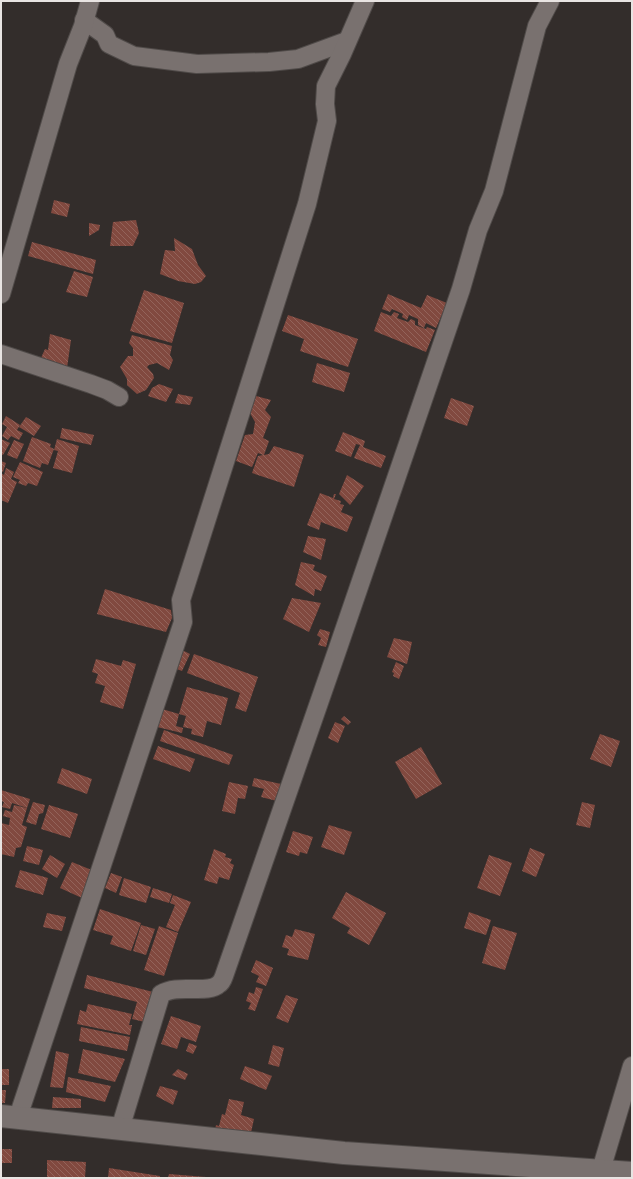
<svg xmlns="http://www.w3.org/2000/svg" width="633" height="1179" font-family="'PT Sans Narrow',sans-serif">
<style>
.building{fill:url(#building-back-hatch)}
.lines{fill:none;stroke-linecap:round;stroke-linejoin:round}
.minor-casing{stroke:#504b49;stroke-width:20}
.secondary-casing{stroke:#504b49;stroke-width:24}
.minor{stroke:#79716f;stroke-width:18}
.secondary{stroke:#79716f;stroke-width:22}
</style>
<defs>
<pattern id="building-back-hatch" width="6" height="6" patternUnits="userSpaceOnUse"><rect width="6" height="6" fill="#81493f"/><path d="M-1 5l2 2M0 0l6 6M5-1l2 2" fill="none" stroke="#93635a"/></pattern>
</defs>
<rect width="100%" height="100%" fill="#332d2b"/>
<g class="building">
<path d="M54 200 70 204 67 217 51 213Z"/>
<path d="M136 220 139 233 133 246H110L113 222Z"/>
<path d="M89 223 100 225 99 230 89 236Z"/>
<path d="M174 238 192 249 198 265 206 276 201 282 195 284 178 281 160 274 165 250 175 251Z"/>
<path d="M32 242 96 260 93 274 28 256Z"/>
<path d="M74 271 93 277 87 297 66 292Z"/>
<path d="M144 290 184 303 172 343 130 331Z"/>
<path d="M388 294 421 308 427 295 447 303 436 328 426 323 424 328 418 325V319L409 315 407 320 402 317 403 314 392 309 390 312 382 309Z"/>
<path d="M381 312 391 316 394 312 399 314 397 318 408 322 411 319 415 321V325L426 329 427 327 435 330 426 352 374 331Z"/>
<path d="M288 315 358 339 348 367 300 351 304 339 282 331Z"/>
<path d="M50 334 71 340 66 375 41 358 45 349 48 350Z"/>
<path d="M132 335 172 346 170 355 173 360 169 370 157 363 149 365 147 367 153 374 154 378 146 390 137 394 127 385V379L120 367 128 356H133V348L129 343Z"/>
<path d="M317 363 350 373 344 392 312 382Z"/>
<path d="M159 384 173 389 166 402 148 396 152 388Z"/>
<path d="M178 394 193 397 190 405 175 403Z"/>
<path d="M256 396 271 400 265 410 271 417 263 438 269 441 264 455 269 454 274 446 304 455 294 487 252 473 258 456 263 455 258 453 252 467 236 461 245 435 253 434 255 422 250 413Z"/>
<path d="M451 398 474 406 467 426 444 418Z"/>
<path d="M6 416 20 425 17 430 23 433 19 440 11 436 8 440 2 436 7 427 2 424Z"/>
<path d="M26 417 41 426 34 436 19 427Z"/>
<path d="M62 428 94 435 91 445 60 438Z"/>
<path d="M343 432 365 441 363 447 386 456 381 468 354 458 360 445 356 444 351 457 335 451Z"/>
<path d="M32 437 51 444 50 447 54 449 48 465 42 463 40 468 23 461Z"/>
<path d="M1 439 10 443 3 455 1 454Z"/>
<path d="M57 439 79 446 72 473 53 468 58 451 54 450Z"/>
<path d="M14 440 24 444 17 459 7 455Z"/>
<path d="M1 461 6 463 3 472 1 471Z"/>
<path d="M20 462 43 472 37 486 28 483 26 486 18 483 20 480 13 477Z"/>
<path d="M6 468 14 472 11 479 17 482 8 503 1 500V473L4 475Z"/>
<path d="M347 475 364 486 350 505 339 494Z"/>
<path d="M320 493 333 498 334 494H336L334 499 341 501 340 504 344 505 341 512 353 517 347 532 321 522 319 530 307 525Z"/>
<path d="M308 536 326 539 321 560 303 552Z"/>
<path d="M301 562 315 565 313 570 327 576 321 591 315 589 314 596 295 585Z"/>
<path d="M105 589 171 610 172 618 166 632 97 614Z"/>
<path d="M292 598 321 603 309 632 283 619Z"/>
<path d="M320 629 330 632 326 647 318 645 321 638 317 635Z"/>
<path d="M394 638 412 642 407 664 387 657Z"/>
<path d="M182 650 190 654 182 671 174 668Z"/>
<path d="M194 654 258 677 246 712 235 708 240 693 187 673Z"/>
<path d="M96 659 121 666 123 660 136 664 123 709 100 702 105 686 95 683 98 674 92 672Z"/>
<path d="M396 662 404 666 399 679 393 676 394 673 392 672Z"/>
<path d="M187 687 228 698 221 725 207 721 203 737 191 734 192 729 183 727 186 716 179 714Z"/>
<path d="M162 709 179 714 176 726 183 728 182 733 157 727Z"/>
<path d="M344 716 351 722 348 725 341 719Z"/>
<path d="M335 722 345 726 338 743 328 738Z"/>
<path d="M164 730 233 755 229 765 160 741Z"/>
<path d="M600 734 620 741 611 767 590 759Z"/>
<path d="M158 746 195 759 190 772 153 759Z"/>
<path d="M421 747 442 784 416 799 395 762Z"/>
<path d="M62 768 92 779 87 794 57 783Z"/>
<path d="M254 778 281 784 277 801 261 797 264 789 252 786Z"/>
<path d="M229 782 248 786 245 799 238 798 235 814 222 811Z"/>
<path d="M1 790 30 799 27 808 12 803 10 809 2 807 4 802 1 801Z"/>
<path d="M33 802 45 805 43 813 39 814 36 825 26 822Z"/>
<path d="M582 802 595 805 590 828 576 825Z"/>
<path d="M14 805 27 808 22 825 27 827 21 847 16 848 14 857 1 854V823L9 825 10 818 3 816 5 810 12 812Z"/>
<path d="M49 805 78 814 70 838 41 829Z"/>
<path d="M329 825 352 832 344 855 321 847Z"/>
<path d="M293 831 313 837 307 854 300 852 299 856 286 852Z"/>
<path d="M27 846 43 850 39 865 23 861Z"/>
<path d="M530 848 545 854 536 877 522 871Z"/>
<path d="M214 849 226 854 225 857 232 859 230 863 234 865 229 880 219 877 217 884 204 880Z"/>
<path d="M50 855 65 864 57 878 42 869Z"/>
<path d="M489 855 512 863 500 896 477 888Z"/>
<path d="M72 862 94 871 82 898 60 888Z"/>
<path d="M20 870 48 878 43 895 15 887Z"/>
<path d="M111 873 122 877 116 893 105 888Z"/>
<path d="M124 878 151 887 146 903 119 895Z"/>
<path d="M153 888 172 894 169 903 150 897Z"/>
<path d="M346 892 386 913 369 945 347 933 350 928 332 918Z"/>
<path d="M173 895 191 902 178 932 166 927 175 905 170 903Z"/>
<path d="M100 909 141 923 131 951 110 944 113 936 93 930Z"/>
<path d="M469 912 491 920 486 935 464 928Z"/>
<path d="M47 913 66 917 62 931 43 927Z"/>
<path d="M141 925 155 929 146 955 133 951Z"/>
<path d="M159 926 178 933 164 976 144 970Z"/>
<path d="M493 926 517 933 505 970 482 963Z"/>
<path d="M295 929 315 934 308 960 287 955 289 949 282 947 286 935 292 937Z"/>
<path d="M256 960 273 968 266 986 256 982 259 976 251 972Z"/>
<path d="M87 975 157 993 149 1023 132 1019 137 1002 84 988Z"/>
<path d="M256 987 263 989 255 1011 248 1009 251 1003 246 1001 249 992 254 994Z"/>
<path d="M286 995 298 999 288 1023 276 1018Z"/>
<path d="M88 1004 132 1014 129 1025H132L130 1035 77 1024 80 1010 86 1012Z"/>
<path d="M171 1016 201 1026 196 1042 181 1037 177 1049 161 1044Z"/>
<path d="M81 1027 130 1037 127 1051 79 1041Z"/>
<path d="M189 1043 197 1046 193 1054 186 1051Z"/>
<path d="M273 1045 284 1048 279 1067 268 1064Z"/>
<path d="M83 1049 125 1059 115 1082 78 1073Z"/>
<path d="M56 1051 69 1054 63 1088 50 1087Z"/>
<path d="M245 1066 272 1076 266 1090 240 1079Z"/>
<rect x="1" y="1069" width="8" height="16"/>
<path d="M178 1069 188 1074 185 1080 172 1075Z"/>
<path d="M68 1077 111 1086 105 1102 66 1092Z"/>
<path d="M160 1086 178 1091 173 1105 156 1096Z"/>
<path d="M1 1090H6L5 1103H1Z"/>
<path d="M53 1097 81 1099V1108H52Z"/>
<path d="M229 1099 244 1102 241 1115 254 1119 250 1137 214 1135 216 1125 219 1126 222 1114 225 1115Z"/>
<rect x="1" y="1149" width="11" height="14"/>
<path d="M47 1160 86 1162 85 1178H47Z"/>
<path d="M109 1168 160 1176V1178H108Z"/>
<path d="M169 1174 206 1177V1178H168Z"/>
</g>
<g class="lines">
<g class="minor-casing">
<g id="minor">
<path d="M84 20 105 35 109 44 134 56 197 64 269 62 298 59 347 41"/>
<path d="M1 294 68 64 83 26 90 1"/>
<path d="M1 354 91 384 107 390 119 397"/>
<path d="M18 1117 183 622 181 600 307 204 327 121 325 104 326 86 342 54 365 1"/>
<path d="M120 1129 161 994C178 983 208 995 219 984 221 983 223 979 224 976L338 648 461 289 478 230 494 191 537 26 550 1"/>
<path d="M601 1170 632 1066"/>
</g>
</g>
<g class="secondary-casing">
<path id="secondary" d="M1 1116 344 1153 632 1173"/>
</g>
<use href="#minor" class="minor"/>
<use href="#secondary" class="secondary"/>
</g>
<rect width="633" height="1179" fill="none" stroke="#e8e4e2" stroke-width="4"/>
</svg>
